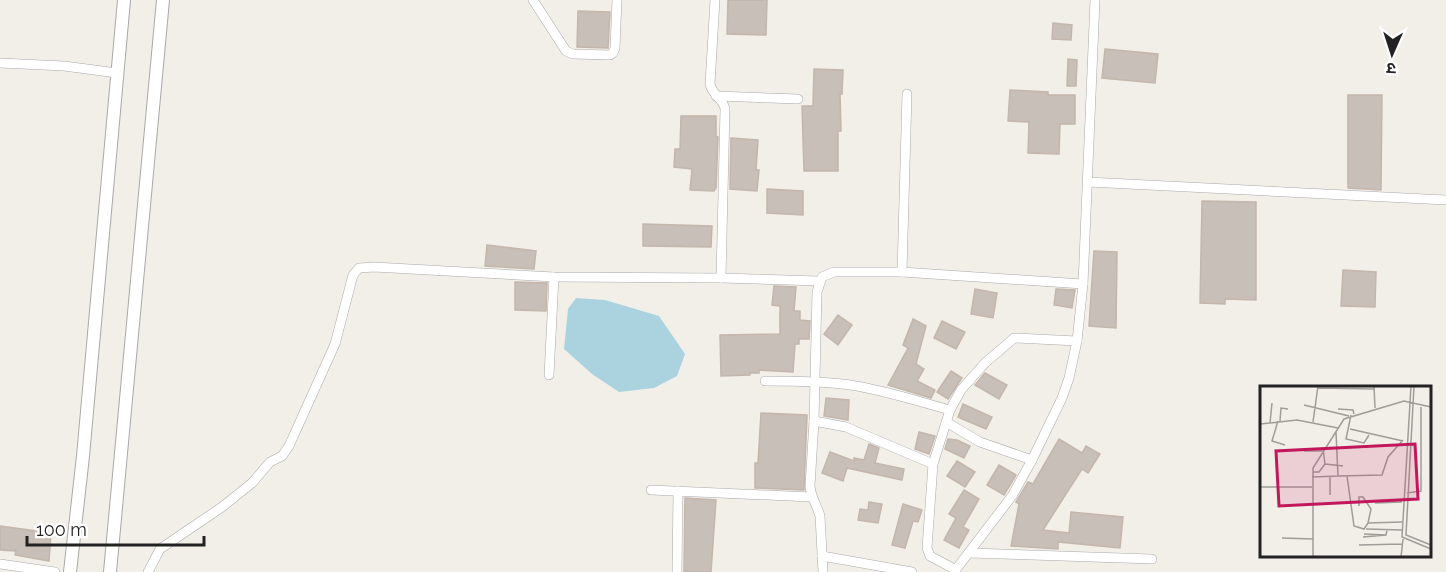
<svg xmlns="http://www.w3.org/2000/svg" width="1446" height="572" font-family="Raleway,'Noto Sans Devanagari',sans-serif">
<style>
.water{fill:#aad3df}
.building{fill:#c7bfb8;stroke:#c4b6ab;stroke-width:1.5}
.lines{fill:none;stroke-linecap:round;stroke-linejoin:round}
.minor-casing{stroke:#a9a9a9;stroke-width:10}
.tertiary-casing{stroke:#a9a9a9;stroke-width:14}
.minor{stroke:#fff;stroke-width:9}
.tertiary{stroke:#fff;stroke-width:12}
.inset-road{fill:none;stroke:#9f9d99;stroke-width:1.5}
.view{fill:#c2185b;fill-opacity:0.15;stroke:#c2185b;stroke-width:3}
.inset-edge{fill:none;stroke:#222;stroke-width:3}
</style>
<rect width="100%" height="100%" fill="#f2efe9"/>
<path class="water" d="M576 298 605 300 659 316 685 354 677 376 654 388 619 392 592 374 564 349 568 309Z"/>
<g class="building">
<path d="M728 0H767L766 35 727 34Z"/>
<path d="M578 11 610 12 608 48 577 47Z"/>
<path d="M1053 23 1072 25 1071 40 1052 39Z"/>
<path d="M1105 49 1158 54 1155 83 1102 78Z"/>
<path d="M1068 59 1077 60 1076 86H1067Z"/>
<path d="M814 69 843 70 842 94H840L841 131H838V171H804L802 106H813Z"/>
<path d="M1010 90 1048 92V95H1075V124H1060L1059 154 1028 153 1029 122 1008 121Z"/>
<path d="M1348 95H1382L1381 190 1348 188Z"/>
<path d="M681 116H716V137H718L716 188 714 191 690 190 692 169 674 167 675 149H680Z"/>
<path d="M731 138 758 140 756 170H759L757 191 730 189Z"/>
<path d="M767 189 803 191V215L767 213Z"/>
<path d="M1202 201 1256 202V300L1225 299V304L1200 303Z"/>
<path d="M643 224 712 226 711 247 643 246Z"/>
<path d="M487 245 536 251 534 269 485 266Z"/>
<path d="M1094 251 1117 252 1116 328 1089 326Z"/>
<path d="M1343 270 1376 272 1375 307 1341 306Z"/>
<path d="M515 282 547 283 546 311 515 310Z"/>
<path d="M774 286 796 287 794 311H800V320L810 321 809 339H799V344H795L793 372 759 370V373H750V375L721 376 720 335 780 334V306L772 305Z"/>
<path d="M975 289 997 293 993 318 971 314Z"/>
<path d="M1056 289 1075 290 1072 308 1054 305Z"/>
<path d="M838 315 852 325 838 345 824 334Z"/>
<path d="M913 319 926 326 916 364 924 369 917 381 935 390 931 398 888 385 908 348 903 345Z"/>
<path d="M942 321 965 332 956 349 934 338Z"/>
<path d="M951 371 962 378 948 399 937 392Z"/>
<path d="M985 373 1007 385 999 399 975 385Z"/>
<path d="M826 398 849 400 848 420 824 416Z"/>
<path d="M963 404 992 417 986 429 958 417Z"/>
<path d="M761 413 807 415 804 490 755 488V463H758Z"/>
<path d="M919 432 935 436 929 454 915 449Z"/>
<path d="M948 439 957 440 970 446 964 458 945 449Z"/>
<path d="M1059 439 1082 453 1086 446 1100 454 1088 473 1082 469 1043 530 1069 533 1071 512 1123 517 1120 548 1058 542V549L1011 546 1019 504 1016 502 1028 482 1033 484Z"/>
<path d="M869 444 879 448 875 463 904 469 902 480 847 468 843 481 822 473 830 452 854 461V458L864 460Z"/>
<path d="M957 461 975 472 965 487 947 476Z"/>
<path d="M999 465 1016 475 1004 495 987 485Z"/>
<path d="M964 490 979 499 963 527 969 530 959 548 944 540 956 518 949 514Z"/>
<path d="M685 498 716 500 711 572H684Z"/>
<path d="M869 502 882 504 878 523 858 520 860 509 868 510Z"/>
<path d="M903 504 922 510 918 522 913 521 905 548 892 545Z"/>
<path d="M0 526 51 533 49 561 15 555 16 551 0 550Z"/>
</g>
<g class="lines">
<g class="minor-casing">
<g id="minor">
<path d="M533 0 566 51 573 54 610 55 613 53 615 48 617 0"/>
<path d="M715 0 710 84C712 95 723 98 725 109L721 278"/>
<path d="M0 63 64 66 117 73"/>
<path d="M716 96 798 99"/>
<path d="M1088 182 1446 200"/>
<path d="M902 272 907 94"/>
<path d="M549 375 554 277"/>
<path d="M765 381C793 381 822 381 850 385 884 390 917 401 950 410"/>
<path d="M814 421 846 427 933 464"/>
<path d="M946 422 980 442 1032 460"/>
<path d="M651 490 811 497"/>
<path d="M969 553 1152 559"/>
<path d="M822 556 912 572"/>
<path d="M0 564 55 572"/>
<path d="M956 570 930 556 927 548 933 464 950 410 961 390 985 363 1014 338 1077 341"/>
<path d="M148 572 160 549 222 507 252 483 270 462 282 456 289 446 335 344 353 275 359 268 374 267 554 277 721 278 819 281"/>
<path d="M677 572 678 491"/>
<path d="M823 572 820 516C817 505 811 498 810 486L814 421 817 292 822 277 834 272H902L1083 284"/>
<path d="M954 572 1012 496 1032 460 1062 398 1069 378 1077 341 1083 284 1095 0"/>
</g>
</g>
<g class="tertiary-casing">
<g id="tertiary">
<path d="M70 572 83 456 124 0"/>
<path d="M110 572 163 0"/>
</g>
</g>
<use href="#minor" class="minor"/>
<use href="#tertiary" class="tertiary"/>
</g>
<g transform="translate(1260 386)">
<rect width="171" height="171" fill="#f2efe9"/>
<path class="inset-road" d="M114 0 115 22M151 0 142 151 171 163M154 0 146 149 171 159M58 2 114 3M44 19 89 30M78 23 93 24 94 28M91 29 86 53 104 57 109 49M18 35 12 55 25 59M20 35 21 22 28 23M53 36 58 0M10 37 12 17M0 38 37 34 78 42M90 43 143 55M44 65H62M65 78 83 80M53 86H59L65 78 63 63M78 90 122 89 128 71 143 54M87 90 94 140 104 143 108 137 142 136M52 91 78 90 76 46M70 91V109M0 101H52M147 107 161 105V21M115 117 142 116M99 120V111H103L111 123 108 137M106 143 142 144M104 148 126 149 127 144M103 151 126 149M22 152 53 153M99 159 142 158M53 171V82L84 33 144 15 171 21M141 171 143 153"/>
<path class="view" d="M155 58 158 113 19 120 16 65Z"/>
<rect width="171" height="171" class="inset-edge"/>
</g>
<g transform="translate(1392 54) rotate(183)" stroke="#ffffff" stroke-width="4.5" paint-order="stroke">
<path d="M0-4.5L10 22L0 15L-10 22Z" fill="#222222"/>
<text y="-9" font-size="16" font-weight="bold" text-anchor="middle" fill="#222222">उ</text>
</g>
<path d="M27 536v9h177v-9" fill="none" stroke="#222222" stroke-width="3"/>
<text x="36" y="536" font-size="18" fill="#222222" stroke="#ffffff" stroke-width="4.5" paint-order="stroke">100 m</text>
</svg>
